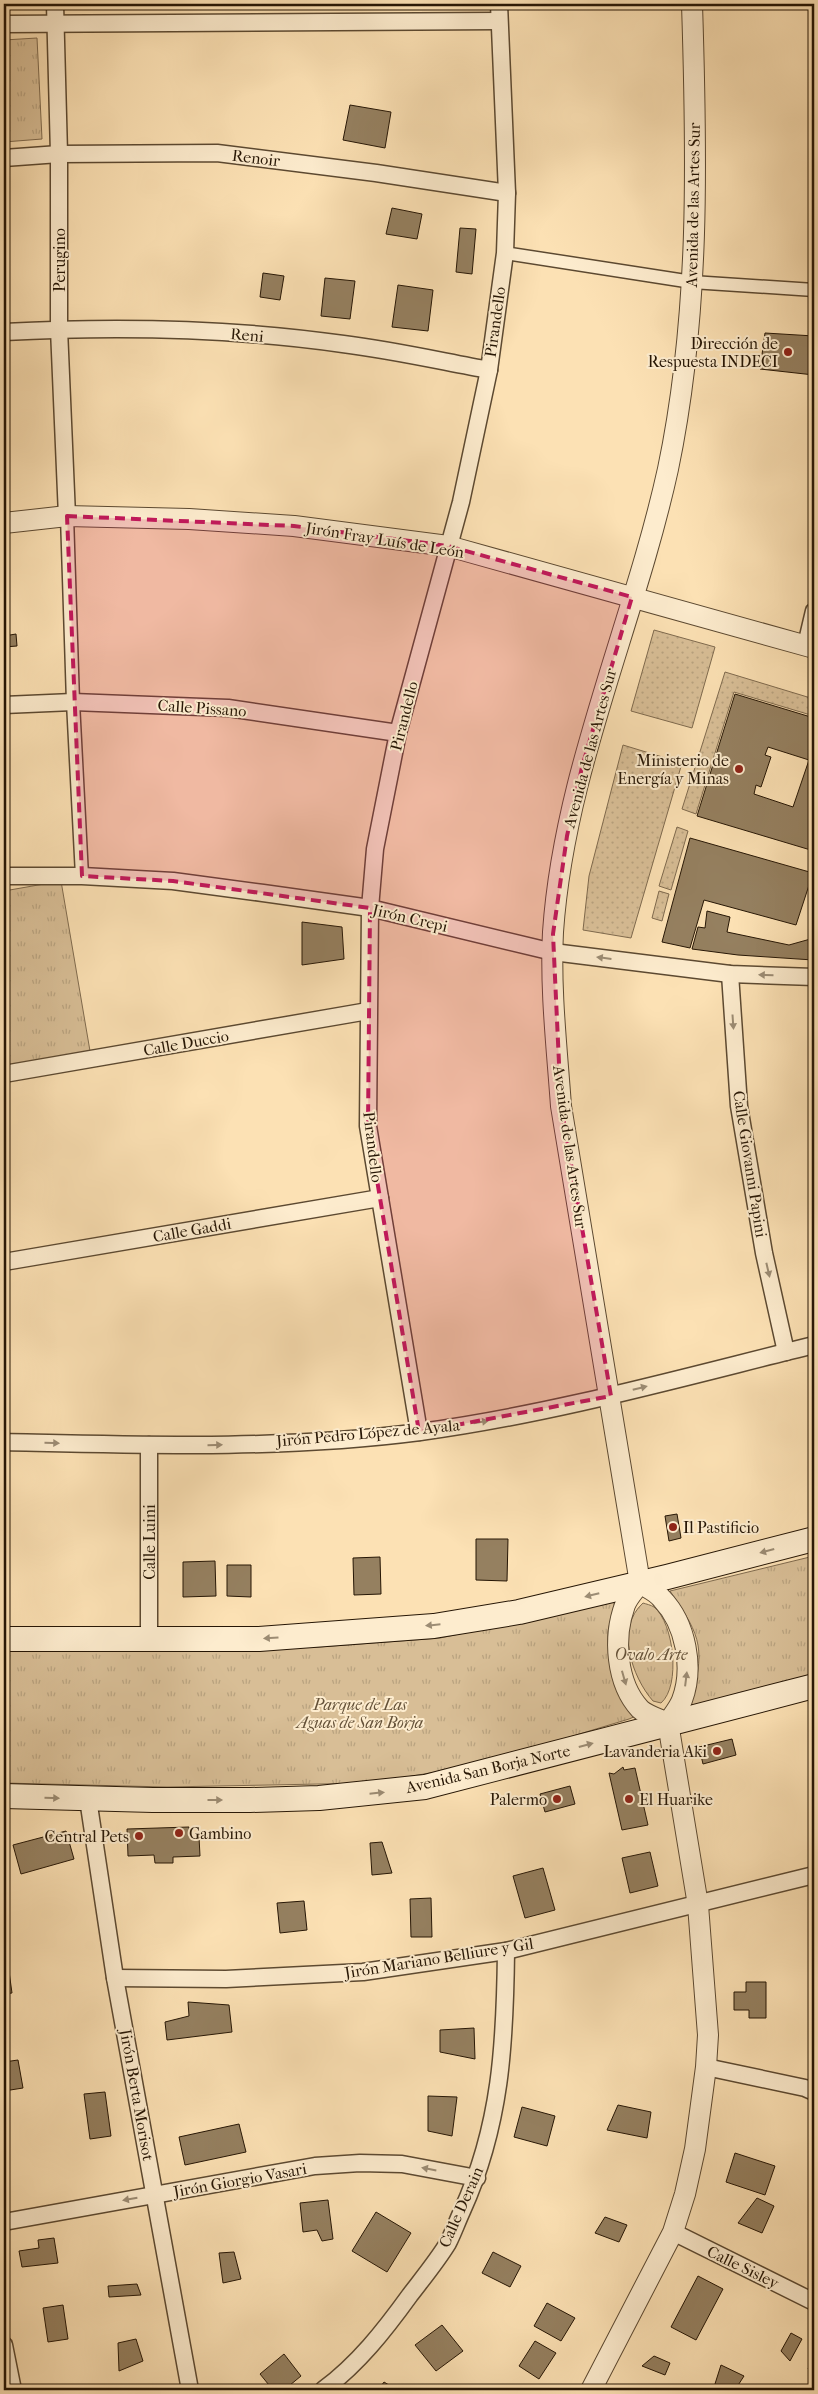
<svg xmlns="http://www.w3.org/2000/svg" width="818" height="2394" font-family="'IM FELL French Canon',serif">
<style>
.grass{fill:url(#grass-dots);stroke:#7f6a4e}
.park{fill:url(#park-tufts);stroke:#7f6a4e}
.building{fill:#958060;stroke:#261605;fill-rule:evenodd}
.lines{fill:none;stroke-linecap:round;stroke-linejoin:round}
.pedestrian-casing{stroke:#5c4931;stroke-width:15}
.minor-casing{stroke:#5c4931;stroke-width:19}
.tertiary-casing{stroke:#5c4931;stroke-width:22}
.secondary-casing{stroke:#261605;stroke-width:26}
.pedestrian{stroke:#fdecce;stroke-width:12}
.minor{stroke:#fdecce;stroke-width:16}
.tertiary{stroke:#fdecce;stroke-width:20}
.secondary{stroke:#fdecce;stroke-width:24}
.oneway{fill:#9c8c74}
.marked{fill:#c2185b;fill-opacity:0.2;stroke:#c2185b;stroke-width:4;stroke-dasharray:10 6;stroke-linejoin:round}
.poi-dot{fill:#8f2418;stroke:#fdecce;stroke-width:2}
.labels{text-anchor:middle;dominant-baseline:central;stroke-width:4;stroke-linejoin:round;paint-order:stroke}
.street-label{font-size:16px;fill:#261605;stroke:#fdecce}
.poi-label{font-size:16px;fill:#261605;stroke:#fdecce;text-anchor:end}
.park-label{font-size:16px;font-style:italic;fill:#645138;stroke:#fdecce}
</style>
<defs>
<pattern id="grass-dots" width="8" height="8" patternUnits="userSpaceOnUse" patternTransform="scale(1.25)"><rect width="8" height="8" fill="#d8be96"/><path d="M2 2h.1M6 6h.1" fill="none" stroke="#b9a380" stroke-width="1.8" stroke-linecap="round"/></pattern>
<pattern id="park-tufts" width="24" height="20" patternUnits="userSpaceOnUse" patternTransform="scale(1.25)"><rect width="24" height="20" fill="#d8be96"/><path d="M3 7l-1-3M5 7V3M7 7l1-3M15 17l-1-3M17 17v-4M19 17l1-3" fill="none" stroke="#b9a380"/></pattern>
</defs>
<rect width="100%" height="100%" fill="#fce1b4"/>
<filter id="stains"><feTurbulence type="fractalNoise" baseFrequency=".004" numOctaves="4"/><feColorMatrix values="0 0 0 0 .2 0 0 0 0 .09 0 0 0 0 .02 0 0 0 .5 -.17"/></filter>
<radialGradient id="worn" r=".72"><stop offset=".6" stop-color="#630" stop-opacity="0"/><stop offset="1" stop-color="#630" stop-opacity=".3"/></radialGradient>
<g class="grass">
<path d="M654 630 715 647 692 728 631 711Z"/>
<path d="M725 672 814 699V716L734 692 696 814 682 809Z"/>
<path d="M623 745 682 763 631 938 583 930 589 876Z"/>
<path d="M677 827 688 831 671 890 659 886Z"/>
<path d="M659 891 669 894 662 921 652 918Z"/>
</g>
<g class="park">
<path d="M37 38 42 139 4 142V40Z"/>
<path d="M61 881 90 1051 4 1066V891Z"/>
<path d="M814 1556V1675L690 1706C705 1649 703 1639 670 1591Z"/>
<path d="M614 1602C615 1613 609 1622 608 1632 606 1663 624 1689 636 1716L629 1719 477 1765 371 1783 167 1787 4 1783V1651L319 1647 440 1638Z"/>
<path d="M643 1603C646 1604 651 1605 654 1607 674 1623 681 1686 661 1703L653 1701C632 1677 615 1628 643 1603Z"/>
</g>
<g class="building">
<path d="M350 105 391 112 385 148 343 140Z"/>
<path d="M392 208 422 214 417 239 386 234Z"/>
<path d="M460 228 476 229 472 274 456 272Z"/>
<path d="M263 273 284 276 280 300 260 297Z"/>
<path d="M325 278 355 281 350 319 321 316Z"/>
<path d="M398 285 433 290 428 331 392 327Z"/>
<path d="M765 333 814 336V375L760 369Z"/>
<path d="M16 634 17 646 4 647V636Z"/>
<path d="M735 694 814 718V851L697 816ZM768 747 809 760 793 807 754 794 756 785 761 787 771 757 765 755Z"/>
<path d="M690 838 813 873 796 925 704 900 690 948 662 942Z"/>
<path d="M707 911 730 917 727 932 789 945 814 938 813 960 738 955 692 949 698 927 705 928Z"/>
<path d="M302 922 342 927 344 959 302 965Z"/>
<path d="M677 1514 681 1538 669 1541 665 1516Z"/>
<path d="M476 1539H508L507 1581 476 1580Z"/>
<path d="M380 1557 381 1594 354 1595 353 1558Z"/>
<path d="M215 1561 216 1596 183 1597V1562Z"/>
<path d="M227 1565H251V1597L227 1596Z"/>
<path d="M732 1739 736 1755 703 1764 699 1747Z"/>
<path d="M623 1767 624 1770 635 1768 648 1825 622 1830 609 1773 614 1774Z"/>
<path d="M570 1786 575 1804 545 1812 540 1794Z"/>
<path d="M189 1827V1837H199L200 1856 173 1857V1863H155L154 1855 128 1856 127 1829Z"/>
<path d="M66 1831 74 1859 21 1874 13 1845Z"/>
<path d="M382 1842 392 1873 372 1875 370 1843Z"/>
<path d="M650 1852 658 1886 630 1893 622 1858Z"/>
<path d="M543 1868 555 1910 525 1918 513 1876Z"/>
<path d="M431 1898 432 1937H411L410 1899Z"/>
<path d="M304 1901 307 1930 280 1933 277 1903Z"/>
<path d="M4 1957H7L12 1993 4 1994Z"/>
<path d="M746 1982H766V2018H749V2010H734V1992H746Z"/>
<path d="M188 2002 229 2005 232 2032 167 2040 165 2022 189 2016Z"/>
<path d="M474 2028 475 2059 440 2052V2030Z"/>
<path d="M18 2060 23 2088 4 2091V2062Z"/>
<path d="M105 2092 111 2136 90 2139 84 2094Z"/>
<path d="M428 2096 457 2097 452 2136 428 2131Z"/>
<path d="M618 2105 651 2112 647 2138 607 2130Z"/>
<path d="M522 2107 555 2116 547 2146 514 2137Z"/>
<path d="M239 2124 246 2152 185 2165 179 2137Z"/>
<path d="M735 2153 775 2166 765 2195 726 2182Z"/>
<path d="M757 2198 774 2206 762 2233 738 2223Z"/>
<path d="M328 2200 333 2239 322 2241 317 2230 303 2232 300 2203Z"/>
<path d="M376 2212 411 2233 387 2272 352 2251Z"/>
<path d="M605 2217 627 2225 619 2242 595 2233Z"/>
<path d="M54 2238 58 2263 22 2267 19 2251 39 2248 38 2240Z"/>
<path d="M234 2252 241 2279 223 2283 219 2253Z"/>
<path d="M493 2252 521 2266 510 2287 482 2273Z"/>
<path d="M698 2276 723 2289 696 2340 671 2327Z"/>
<path d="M137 2284 141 2295 109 2297 108 2286Z"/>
<path d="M547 2303 575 2318 561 2341 534 2326Z"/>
<path d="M63 2305 68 2339 48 2342 43 2308Z"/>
<path d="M442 2325 463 2351 436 2371 415 2345Z"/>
<path d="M791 2333 802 2339 790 2361 781 2351Z"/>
<path d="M136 2339 143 2361 119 2371 118 2343Z"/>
<path d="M535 2341 556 2353 539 2379 519 2366Z"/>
<path d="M284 2354 301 2376 284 2390H273L260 2374Z"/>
<path d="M654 2356 670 2363 665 2375 642 2366Z"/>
<path d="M814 2358V2373L808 2369Z"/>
<path d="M721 2365 744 2376 735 2390H724L714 2387Z"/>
<path d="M384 2382 397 2390H378Z"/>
</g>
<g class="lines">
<g class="pedestrian-casing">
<g id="pedestrian">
<path d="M505 253 692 282 814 290"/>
<path d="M67 516 73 702 82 876"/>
</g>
</g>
<g class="minor-casing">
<g id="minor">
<path d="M55 4 59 154V329L67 516"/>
<path d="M4 24 499 21"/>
<path d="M4 158 59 154 217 153 376 173 507 193"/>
<path d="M4 332C117 326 231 328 343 344 392 350 440 361 489 370"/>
<path d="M806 645 814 611"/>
<path d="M4 705 73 702 228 708 398 733"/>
<path d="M4 876H82L173 881 263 893 370 908 553 952 730 974 814 977"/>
<path d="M730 974 739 1106 764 1253 786 1352"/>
<path d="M4 1074 368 1011"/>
<path d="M4 1262 380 1198"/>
<path d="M419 1432 368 1126 370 908 375 849 398 733 461 502 489 370 505 253 507 193 499 4"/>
<path d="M4 1442C142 1445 282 1450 420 1432 553 1414 684 1377 814 1345"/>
<path d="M149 1640V1445"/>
<path d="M88 1799 115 1978 190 2390"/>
<path d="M115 1978 226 1979 363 1972 506 1951 814 1875"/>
<path d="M706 2067 805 2088 814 2092"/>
<path d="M4 2222 315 2166 360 2163 402 2164 477 2178"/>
<path d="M673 2232 814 2302"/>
<path d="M4 2345 13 2390"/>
<path d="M323 2390C358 2364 384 2331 410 2295 423 2278 437 2261 448 2243 453 2233 457 2222 462 2211 501 2125 505 2044 506 1951"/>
</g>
</g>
<g class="tertiary-casing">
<g id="tertiary">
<path d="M4 523 67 516 189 519 294 526 448 546 814 648"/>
<path d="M640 1583 561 1106C557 1049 550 989 553 932 564 772 634 624 668 469 700 316 697 159 692 4"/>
<path d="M640 1583C635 1590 628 1597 625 1605 613 1637 616 1683 640 1709 646 1715 659 1719 668 1723"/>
<path d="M591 2390 673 2232 685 2194 695 2149 706 2067 708 2035 698 1905 668 1723C672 1716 679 1708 682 1700 694 1668 686 1624 662 1599 657 1592 647 1588 640 1583"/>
</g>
</g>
<g class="secondary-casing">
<g id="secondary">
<path d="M4 1639H259L434 1626 519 1612 667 1577 814 1539"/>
<path d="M4 1796 153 1800H250L319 1798 425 1787 814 1686"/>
</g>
</g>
<use href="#pedestrian" class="pedestrian"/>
<use href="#minor" class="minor"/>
<use href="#tertiary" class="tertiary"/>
<use href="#secondary" class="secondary"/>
</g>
<defs><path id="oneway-solid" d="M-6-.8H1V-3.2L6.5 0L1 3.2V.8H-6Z" transform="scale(1.25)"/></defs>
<g class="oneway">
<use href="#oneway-solid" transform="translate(604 958) rotate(-173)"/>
<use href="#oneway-solid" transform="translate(766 975) rotate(-178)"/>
<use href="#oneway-solid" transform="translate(733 1022) rotate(86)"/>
<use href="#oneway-solid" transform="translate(768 1270) rotate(77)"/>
<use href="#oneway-solid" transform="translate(640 1388) rotate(-14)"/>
<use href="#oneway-solid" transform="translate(481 1422) rotate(-9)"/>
<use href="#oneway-solid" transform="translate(52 1443) rotate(1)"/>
<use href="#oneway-solid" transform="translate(215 1445) rotate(-1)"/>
<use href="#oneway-solid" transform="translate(767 1551) rotate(165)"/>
<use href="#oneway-solid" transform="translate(592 1595) rotate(166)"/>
<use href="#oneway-solid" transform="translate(433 1625) rotate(174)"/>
<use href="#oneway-solid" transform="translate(271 1638) rotate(176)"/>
<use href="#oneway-solid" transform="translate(624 1678) rotate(74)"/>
<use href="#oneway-solid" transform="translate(686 1679) rotate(-83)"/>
<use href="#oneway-solid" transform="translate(586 1745) rotate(-15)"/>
<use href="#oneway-solid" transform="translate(377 1793) rotate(-6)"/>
<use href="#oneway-solid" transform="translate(52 1798) rotate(2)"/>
<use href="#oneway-solid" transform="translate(215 1800)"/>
<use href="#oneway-solid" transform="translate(429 2169) rotate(-169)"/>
<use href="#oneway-solid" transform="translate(130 2199) rotate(170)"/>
</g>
<path class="marked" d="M67 516 294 526 448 546 632 597 582 767 567 836 553 934 561 1106 611 1396 419 1432 368 1126 370 908 173 881 82 876Z"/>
<g class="poi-dot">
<circle cx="788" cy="352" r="5"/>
<circle cx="739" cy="769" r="5"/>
<circle cx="673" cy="1527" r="5"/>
<circle cx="717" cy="1751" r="5"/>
<circle cx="557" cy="1799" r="5"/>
<circle cx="629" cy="1799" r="5"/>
<circle cx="179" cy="1833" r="5"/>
<circle cx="139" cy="1836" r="5"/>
</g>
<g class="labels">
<g class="street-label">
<text transform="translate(256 158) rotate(7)">Renoir</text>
<text transform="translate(693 205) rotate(-89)">Avenida de las Artes Sur</text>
<text transform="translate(59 260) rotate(-90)">Perugino</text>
<text transform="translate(495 322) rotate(-82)">Pirandello</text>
<text transform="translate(247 335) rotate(5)">Reni</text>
<text transform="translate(385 540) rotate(9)">Jirón Fray Luís de León</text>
<text transform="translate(202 708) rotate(4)">Calle Pissano</text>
<text transform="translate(404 716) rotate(-76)">Pirandello</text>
<text transform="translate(590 748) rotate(-75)">Avenida de las Artes Sur</text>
<text transform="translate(410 918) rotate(13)">Jirón Crepi</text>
<text transform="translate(186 1043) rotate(-10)">Calle Duccio</text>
<text transform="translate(373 1147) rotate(83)">Pirandello</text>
<text transform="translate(570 1147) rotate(82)">Avenida de las Artes Sur</text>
<text transform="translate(750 1164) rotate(81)">Calle Giovanni Papini</text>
<text transform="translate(192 1230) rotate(-10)">Calle Gaddi</text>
<text transform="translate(368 1433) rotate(-5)">Jirón Pedro López de Ayala</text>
<text transform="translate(149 1542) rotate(-90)">Calle Luini</text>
<text transform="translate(488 1769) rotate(-13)">Avenida San Borja Norte</text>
<text transform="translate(439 1958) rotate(-9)">Jirón Mariano Belliure y Gil</text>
<text transform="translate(137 2095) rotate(80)">Jirón Berta Morisot</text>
<text transform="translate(240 2180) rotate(-10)">Jirón Giorgio Vasari</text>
<text transform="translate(461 2207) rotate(-66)">Calle Derain</text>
<text transform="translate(743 2267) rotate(26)">Calle Sisley</text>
</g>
<g class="poi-label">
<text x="778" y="343">Dirección de<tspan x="778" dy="18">Respuesta INDECI</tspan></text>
<text x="729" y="760">Ministerio de<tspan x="729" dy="18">Energía y Minas</tspan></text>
<text x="683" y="1527" text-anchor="start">Il Pastificio</text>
<text x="707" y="1751">Lavanderia Aki</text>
<text x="547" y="1799">Palermo</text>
<text x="639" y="1799" text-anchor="start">El Huarike</text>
<text x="189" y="1833" text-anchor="start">Gambino</text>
<text x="129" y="1836">Central Pets</text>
</g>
<g class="park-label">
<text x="651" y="1654">Ovalo Arte</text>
<text x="360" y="1704">Parque de Las<tspan x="360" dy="18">Aguas de San Borja</tspan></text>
</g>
</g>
<rect width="818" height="2394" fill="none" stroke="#fce1b4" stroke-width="20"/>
<rect x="5" y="5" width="808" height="2384" fill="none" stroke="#261605" stroke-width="2.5"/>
<rect x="10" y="10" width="798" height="2374" fill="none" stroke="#261605"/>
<rect width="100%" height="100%" filter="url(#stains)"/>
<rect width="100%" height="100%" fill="url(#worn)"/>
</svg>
